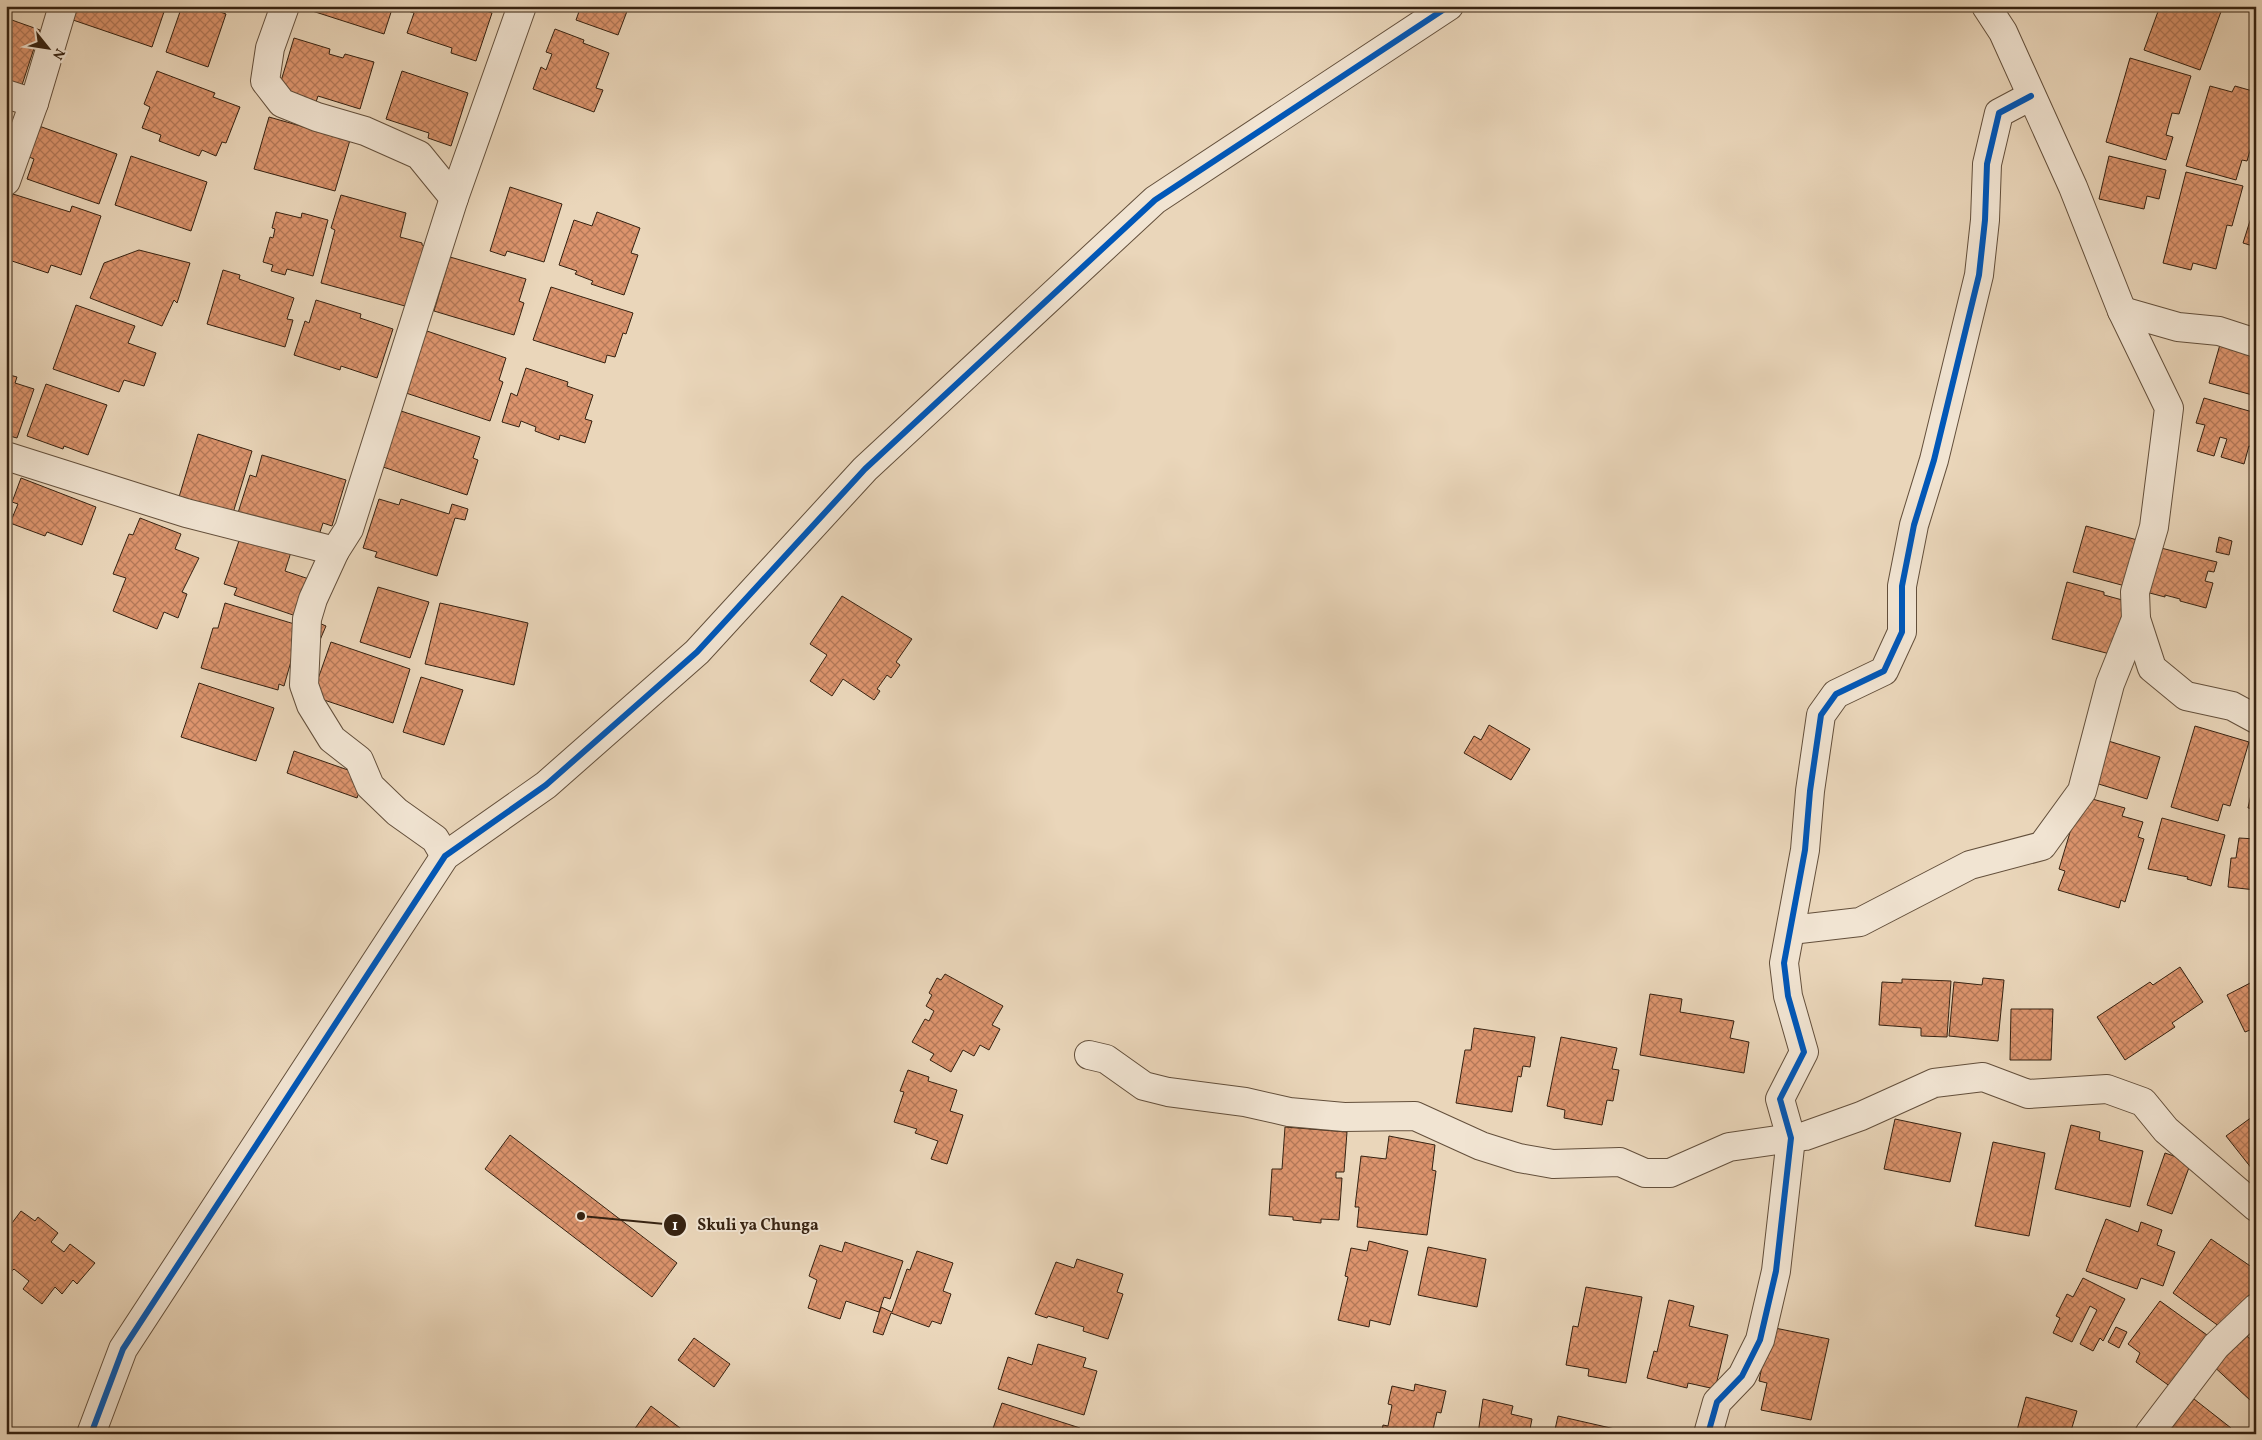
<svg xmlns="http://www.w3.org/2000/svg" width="2262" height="1440" font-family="Vollkorn,serif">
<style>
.building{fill:url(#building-cross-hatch);stroke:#362211}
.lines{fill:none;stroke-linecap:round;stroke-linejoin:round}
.street-casing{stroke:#634f3b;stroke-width:30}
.street{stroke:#f1e4d2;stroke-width:28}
.cycleway-casing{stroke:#f1e4d2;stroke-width:9}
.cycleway{stroke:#0057b8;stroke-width:6}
.leader{fill:none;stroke:#362211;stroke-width:2}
.callout-dot{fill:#362211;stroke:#f1e4d2;stroke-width:2}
.mark-label{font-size:15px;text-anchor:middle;font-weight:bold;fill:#fff}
.callout-label{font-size:16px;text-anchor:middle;font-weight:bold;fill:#362211;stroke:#f1e4d2;stroke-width:4;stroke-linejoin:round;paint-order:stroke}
</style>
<defs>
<pattern id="building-cross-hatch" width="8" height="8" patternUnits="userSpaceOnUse" patternTransform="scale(1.25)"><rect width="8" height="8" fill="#dc946d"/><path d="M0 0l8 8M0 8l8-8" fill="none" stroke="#b37858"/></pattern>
</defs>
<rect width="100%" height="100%" fill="#ead6ba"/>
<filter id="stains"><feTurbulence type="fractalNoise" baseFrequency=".004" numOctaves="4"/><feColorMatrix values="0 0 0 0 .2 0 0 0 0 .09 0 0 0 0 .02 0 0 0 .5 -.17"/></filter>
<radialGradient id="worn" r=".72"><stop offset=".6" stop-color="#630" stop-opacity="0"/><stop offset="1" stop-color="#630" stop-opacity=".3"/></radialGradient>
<g class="building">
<path d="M78 6H166L152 47 73 20Z"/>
<path d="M182 6H204L226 14 208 67 166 52Z"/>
<path d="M306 6H393L384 34 306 9Z"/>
<path d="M410 6H471L492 13 476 61 451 53 452 48 407 33 414 13 408 11Z"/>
<path d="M581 6H629L618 35 576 20Z"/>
<path d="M2160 6H2223L2200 70 2144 50Z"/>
<path d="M9 19 40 30 21 88 6 83V25Z"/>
<path d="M555 29 584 40 583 43 609 53 596 88 603 90 594 112 533 89 541 67 546 70 552 54 546 52Z"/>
<path d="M294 38 330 49 329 54 343 58 345 54 374 62 360 109 318 96 316 102 278 91Z"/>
<path d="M2130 58 2191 76 2179 114 2172 113 2166 135 2173 137 2166 160 2106 142Z"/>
<path d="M157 71 215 93 213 97 240 107 226 143 222 142 216 156 202 150 199 156 159 141 161 135 142 128 150 107 144 104Z"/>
<path d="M402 71 468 93 451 146 428 138 429 133 386 119Z"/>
<path d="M2210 86 2232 92 2235 86 2256 92V130L2247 161 2242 160 2236 180 2186 166Z"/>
<path d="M269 117 350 140 335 191 254 169Z"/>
<path d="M39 126 117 154 99 204 27 179 34 159 29 157Z"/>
<path d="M131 156 207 182 191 231 115 205Z"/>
<path d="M2109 156 2166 170 2159 199 2147 196 2144 209 2099 199Z"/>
<path d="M2186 172 2243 186 2232 226 2227 225 2216 269 2193 263 2191 270 2163 263Z"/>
<path d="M510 187 562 204 544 262 507 251 505 256 490 251Z"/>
<path d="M13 194 70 212 72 206 101 216 81 275 51 265 48 273 6 259V214Z"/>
<path d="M341 195 406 213 400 237 422 243V245L425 246 405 306 321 283 335 230 331 228Z"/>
<path d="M2256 202V247L2243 243Z"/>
<path d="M276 212 301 218 302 213 328 220 313 276 287 269 285 275 271 271 273 265 263 262 270 237 273 238 275 229 272 228Z"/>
<path d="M597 212 640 228 631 253 638 255 624 295 591 284 593 281 575 274 577 271 559 265 574 220 592 226Z"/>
<path d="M139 250 190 263 177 303 174 300 162 326 90 298 104 263Z"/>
<path d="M450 257 526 279 519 301 524 303 514 335 434 311Z"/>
<path d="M223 270 240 275 239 279 294 298 287 319 293 320 285 347 207 324Z"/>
<path d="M551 287 633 313 626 334 623 333 615 357 607 355 605 363 533 340Z"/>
<path d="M316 300 361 314 360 318 393 329 377 378 341 366 340 370 294 355 305 321 309 323Z"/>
<path d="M76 305 135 326 128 343 156 353 144 386 124 380 119 392 53 369Z"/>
<path d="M2225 327 2256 336V396L2209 383Z"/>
<path d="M424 330 506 358 499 380 503 382 490 421 403 392Z"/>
<path d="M526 368 568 382 567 386 593 395 585 419 592 421 585 443 560 435 559 440 535 431 536 427 521 421 519 427 502 422 511 393 517 396Z"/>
<path d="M6 374 17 377 15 383 34 389 17 438 6 435Z"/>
<path d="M46 384 107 405 88 455 64 446 63 449 27 436Z"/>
<path d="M2204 398 2256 413V440L2253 447 2249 446 2244 464 2221 457 2227 439 2220 437 2214 456 2197 451 2205 425 2196 423Z"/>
<path d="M398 410 480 437 473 458 478 460 467 495 380 466Z"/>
<path d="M198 434 252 451 233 513 179 497Z"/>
<path d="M262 455 346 480 332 526 323 523 317 541 237 516 250 475 256 477Z"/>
<path d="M21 478 96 507 82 545 47 532 45 536 10 523 18 504 12 502Z"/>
<path d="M379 499 399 505 401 499 449 514 452 504 468 509 465 520 455 518 437 576 375 557 377 552 363 548Z"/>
<path d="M140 518 181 534 175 549 199 558 182 592 187 594 178 618 164 612 157 629 113 611 126 578 113 574 129 534 133 535Z"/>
<path d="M2086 526 2141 541 2129 587 2073 572Z"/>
<path d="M241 535 291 552 285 571 309 579 296 616 234 595 237 588 224 584Z"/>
<path d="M2219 537 2232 541 2229 555 2216 552Z"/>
<path d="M2157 547 2217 562 2214 572 2208 571 2205 581 2213 583 2206 608 2180 601V599L2165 595V597L2142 591Z"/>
<path d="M2067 582 2104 592V595L2126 601 2121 618 2124 619 2110 654 2052 639Z"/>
<path d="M378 587 429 602 410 658 360 642Z"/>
<path d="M842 596 912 639 896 662 900 665 891 678 887 675 877 689 880 691 874 700 843 679 832 696 810 681 827 655 810 644Z"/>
<path d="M225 603 301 626 284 686 279 684 278 690 201 668 213 628H218Z"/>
<path d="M440 603 528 623 514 685 425 664Z"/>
<path d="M312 620 326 626 320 640 307 635Z"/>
<path d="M331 642 410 669 393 723 312 696Z"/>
<path d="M421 677 463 690 444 745 403 732Z"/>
<path d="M199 683 274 708 256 761 181 737Z"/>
<path d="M1489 725 1530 749 1511 780 1464 753 1474 736 1481 740Z"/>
<path d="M2195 726 2249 742 2230 806 2223 804 2218 821 2171 807Z"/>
<path d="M2102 739 2160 757 2147 799 2089 781Z"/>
<path d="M294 751 365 776 357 798 287 773Z"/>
<path d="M2256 772V832L2251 831 2255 809 2248 808Z"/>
<path d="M2085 797 2125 808 2122 816 2143 822 2138 837 2144 839 2125 902 2121 900 2119 908 2058 890 2065 871 2059 869 2074 819 2078 820Z"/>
<path d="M2162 818 2225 835 2211 886 2187 879 2188 877 2148 869Z"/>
<path d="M2239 838 2256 839V890L2228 887 2231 858H2236Z"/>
<path d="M2180 967 2203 1002 2172 1023 2175 1027 2125 1060 2097 1017 2150 982 2153 985Z"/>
<path d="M945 974 1003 1006 992 1025 1000 1029 989 1050 980 1045 974 1056 963 1050 951 1072 930 1060 934 1054 912 1042 925 1019 929 1021 934 1011 926 1006 932 995 929 993 937 978 941 980Z"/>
<path d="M1983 978 2004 980 1998 1041 1949 1036 1954 982 1982 985Z"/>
<path d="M1902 979 1951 981 1947 1037 1921 1036V1028L1879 1025 1882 982 1902 983Z"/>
<path d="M2256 980V1043L2250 1030 2245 1032 2227 995Z"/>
<path d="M1650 994 1682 999 1680 1012 1734 1021 1730 1038 1749 1042 1744 1073 1640 1055Z"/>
<path d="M2011 1009H2053L2051 1060H2010Z"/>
<path d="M1474 1028 1535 1037 1530 1067 1523 1066 1521 1077 1518 1076 1512 1112 1456 1103 1465 1050H1471Z"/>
<path d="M1561 1037 1617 1048 1612 1069 1619 1070 1613 1101 1607 1100 1602 1125 1564 1118 1565 1110 1547 1106Z"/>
<path d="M908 1070 929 1077 928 1081 957 1090 950 1111 963 1115 947 1164 931 1159 938 1141 915 1133 917 1129 894 1122 904 1092 900 1091Z"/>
<path d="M2256 1114V1174L2226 1136Z"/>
<path d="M1895 1119 1961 1133 1950 1182 1884 1169Z"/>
<path d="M2071 1125 2100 1132 2099 1140 2143 1151 2130 1207 2055 1189Z"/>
<path d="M1285 1127 1347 1132 1344 1172H1336V1178H1342L1339 1220 1321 1219V1223L1293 1220V1217L1269 1215 1272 1169H1282Z"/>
<path d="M510 1135 677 1263 652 1297 485 1169Z"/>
<path d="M1389 1136 1435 1145 1432 1170 1436 1171 1427 1235 1357 1227 1359 1207H1355L1361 1156 1386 1159Z"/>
<path d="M1993 1142 2045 1153 2029 1236 1975 1226Z"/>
<path d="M2165 1153 2191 1162 2172 1214 2147 1205Z"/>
<path d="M21 1211 35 1221 38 1217 58 1233 51 1242 64 1252 70 1244 95 1263 77 1284 73 1280 62 1294 55 1287 42 1304 23 1289 29 1281 14 1269 6 1277V1222L8 1220 12 1223Z"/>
<path d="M2106 1219 2138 1232 2141 1222 2162 1230 2157 1245 2175 1252 2163 1286 2141 1278 2137 1289 2086 1271Z"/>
<path d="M2211 1239 2256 1270V1292L2227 1332 2173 1293Z"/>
<path d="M1369 1241 1408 1251 1390 1325 1370 1320 1369 1327 1338 1320 1348 1277 1345 1276 1351 1248 1367 1251Z"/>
<path d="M845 1242 903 1261 890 1299 884 1297 879 1312 846 1301 840 1319 808 1308 817 1280 809 1276 820 1245 842 1252Z"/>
<path d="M1428 1247 1486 1259 1477 1307 1418 1295Z"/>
<path d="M917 1251 953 1263 943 1291 951 1294 941 1324 932 1321 929 1327 891 1313 883 1335 873 1332 881 1307 892 1312 907 1269 910 1270Z"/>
<path d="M1077 1259 1123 1274 1117 1292 1123 1294 1108 1339 1083 1331 1084 1327 1048 1316 1047 1318 1035 1314 1056 1262 1074 1268Z"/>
<path d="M2083 1278 2125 1299 2103 1341 2100 1338 2093 1351 2080 1344 2097 1310 2090 1306 2072 1342 2053 1333 2060 1318 2056 1316 2067 1294 2073 1297Z"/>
<path d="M1586 1287 1642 1297 1626 1383 1588 1376 1589 1369 1566 1365 1573 1326 1578 1327Z"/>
<path d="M1669 1300 1694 1306 1689 1326 1728 1335 1715 1389 1688 1383 1687 1388 1647 1378 1654 1351 1657 1352Z"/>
<path d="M2160 1301 2207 1335 2171 1387 2136 1362 2140 1353 2128 1344Z"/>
<path d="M1770 1327 1829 1339 1811 1420 1761 1410 1767 1383 1759 1381Z"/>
<path d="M2116 1327 2127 1332 2119 1348 2108 1342Z"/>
<path d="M2239 1329 2256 1344V1397L2251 1401 2209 1362Z"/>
<path d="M694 1338 730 1364 714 1387 678 1360Z"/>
<path d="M1038 1344 1086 1358 1083 1367 1097 1371 1084 1415 998 1389 1008 1357 1032 1365Z"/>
<path d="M1415 1384 1446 1391 1441 1413 1437 1412 1432 1434H1381L1383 1425 1388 1426 1392 1405 1388 1404 1392 1386 1414 1391Z"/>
<path d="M2026 1397 2077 1411 2070 1434H2016Z"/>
<path d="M1483 1399 1513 1406 1511 1414 1532 1419 1529 1434H1478Z"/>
<path d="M2194 1399 2231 1428 2226 1434H2166Z"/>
<path d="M1002 1403 1080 1428 1078 1434H991Z"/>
<path d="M651 1406 688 1434H631Z"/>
<path d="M1558 1416 1615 1429 1614 1434H1554Z"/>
</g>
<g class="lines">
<g class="street-casing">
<g id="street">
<path d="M285 6 270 48 265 81 282 103 317 117 365 131 419 155 454 198"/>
<path d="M6 94 34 103"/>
<path d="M6 181 34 103 63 6"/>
<path d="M2122 311 2178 327 2219 331 2256 343"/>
<path d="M6 456 186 513 335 551"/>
<path d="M2136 619 2152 668 2186 696 2232 706 2256 719"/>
<path d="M445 856 435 839 397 812 370 786 359 760 332 739 311 705 304 685 307 619 313 599 335 551 349 529 454 198 522 6"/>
<path d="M1791 930 1860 922 1970 865 2042 846 2082 791 2110 684 2136 619 2135 592 2154 527 2169 408 2122 311 2073 187 2003 32 1986 6"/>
<path d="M1089 1055 1106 1059 1144 1086 1168 1092 1245 1102 1289 1112 1344 1117 1415 1116 1481 1146 1519 1158 1553 1164 1620 1162 1645 1173H1670L1729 1147 1805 1136 1861 1116 1934 1083 1983 1077 2028 1094 2107 1089 2143 1102 2166 1130 2256 1207"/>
<path d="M91 1434 123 1349 445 856 546 785 697 652 865 469 1155 200 1449 6"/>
<path d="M1708 1434 1717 1402 1742 1376 1760 1340 1776 1271 1791 1138 1780 1099 1804 1052 1788 996 1784 963 1805 850 1810 791 1821 715 1836 694 1884 671 1902 632V586L1914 525 1934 460 1979 275 1985 220 1987 164 1999 113 2031 96"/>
<path d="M2149 1434 2216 1346 2256 1308"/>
</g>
</g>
<use href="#street" class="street"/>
<g class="cycleway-casing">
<g id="cycleway">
<path d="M91 1434 123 1349 445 856 546 785 697 652 865 469 1155 200 1449 6"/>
<path d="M1708 1434 1717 1402 1742 1376 1760 1340 1776 1271 1791 1138 1780 1099 1804 1052 1788 996 1784 963 1805 850 1810 791 1821 715 1836 694 1884 671 1902 632V586L1914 525 1934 460 1979 275 1985 220 1987 164 1999 113 2031 96"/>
</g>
</g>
<use href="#cycleway" class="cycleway"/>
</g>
<path class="leader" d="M581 1216L675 1225"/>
<g class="callout-dot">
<circle cx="581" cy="1216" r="5"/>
<circle cx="675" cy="1225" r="12"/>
</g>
<g class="mark-label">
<text x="675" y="1230">1</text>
</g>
<g class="callout-label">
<text x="758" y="1230">Skuli ya Chunga</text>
</g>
<rect width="2262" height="1440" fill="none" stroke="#ead6ba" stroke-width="25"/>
<rect x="8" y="8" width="2247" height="1425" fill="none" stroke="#362211" stroke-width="2.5"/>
<rect x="12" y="12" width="2237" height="1415" fill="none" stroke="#362211"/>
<g transform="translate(48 48) rotate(120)" stroke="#f1e4d2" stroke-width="4" paint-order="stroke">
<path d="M0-4L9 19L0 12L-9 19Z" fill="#362211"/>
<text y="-8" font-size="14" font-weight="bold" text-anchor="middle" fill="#362211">N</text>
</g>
<rect width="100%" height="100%" filter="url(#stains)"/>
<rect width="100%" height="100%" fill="url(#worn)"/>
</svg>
